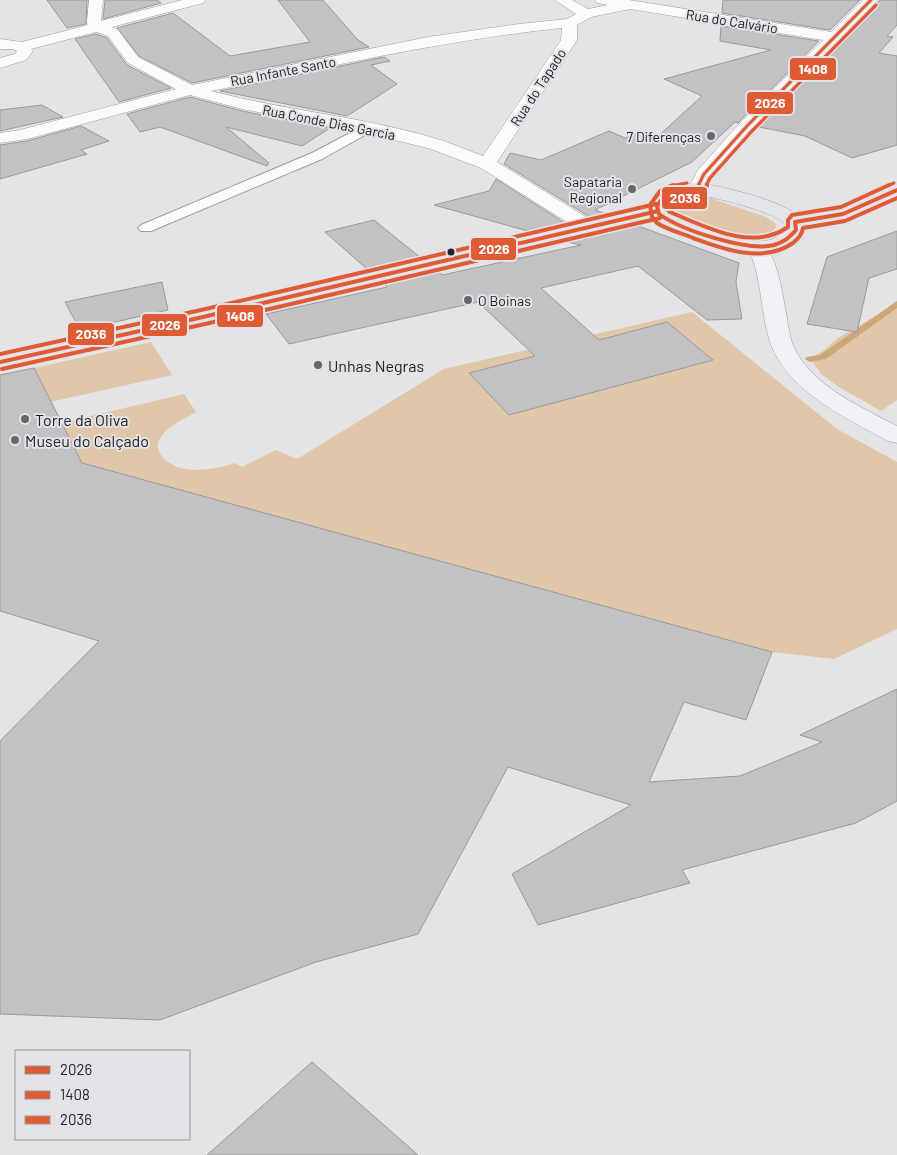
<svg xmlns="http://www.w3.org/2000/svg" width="897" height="1155" font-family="Barlow,sans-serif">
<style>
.green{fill:#e1c7a9}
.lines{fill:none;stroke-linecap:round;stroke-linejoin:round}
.stream{fill:#cca779;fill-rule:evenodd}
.building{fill:#c2c1c3;stroke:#9a999b}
.lane-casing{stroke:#9f9ea0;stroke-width:2}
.street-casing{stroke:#9f9ea0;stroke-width:1}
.secondary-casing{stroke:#9f9ea0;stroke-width:1}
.primary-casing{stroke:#a5a2ad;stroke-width:1}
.lane{fill:#fbfbfb;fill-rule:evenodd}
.street{fill:#fbfbfb;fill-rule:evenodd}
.secondary{fill:#f1f0f4;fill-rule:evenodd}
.primary{fill:#e7e5eb;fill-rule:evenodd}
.bus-1-far1-casing{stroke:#e4e2e7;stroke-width:5.5}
.bus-1-casing{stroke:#e4e2e7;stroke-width:7}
.bus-2-far1-casing{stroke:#e4e2e7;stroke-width:5.5}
.bus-2-casing{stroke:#e4e2e7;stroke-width:7}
.bus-3-far1-casing{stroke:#e4e2e7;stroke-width:5.5}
.bus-3-casing{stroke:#e4e2e7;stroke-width:7}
.bus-1-far1{stroke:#df5b35;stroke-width:3}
.bus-1{stroke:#df5b35;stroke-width:4}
.bus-2-far1{stroke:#df5b35;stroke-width:3}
.bus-2{stroke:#df5b35;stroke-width:4}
.bus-3-far1{stroke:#df5b35;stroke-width:3}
.bus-3{stroke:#df5b35;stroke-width:4}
.poi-dot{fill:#676669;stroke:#e4e2e7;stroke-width:2}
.bus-dot{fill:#232325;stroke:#e4e2e7;stroke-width:2}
.labels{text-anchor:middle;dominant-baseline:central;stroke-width:4;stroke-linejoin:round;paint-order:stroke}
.far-street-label{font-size:14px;fill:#232325;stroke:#e4e2e7}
.far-poi-label{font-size:14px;fill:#232325;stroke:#e4e2e7;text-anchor:end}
.poi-label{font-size:16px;fill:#232325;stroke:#e4e2e7;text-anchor:start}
.line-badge{stroke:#e4e2e7;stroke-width:2}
.badge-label{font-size:14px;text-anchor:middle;font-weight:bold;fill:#fff}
</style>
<rect width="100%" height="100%" fill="#e4e3e6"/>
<g class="green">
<path d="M698 196 707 197 766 217 775 223 776 227C763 251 698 220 678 213L673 207C678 198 689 197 698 196Z"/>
<path d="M897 303V400L881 411 839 387 821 374 810 358 823 351 838 338Z"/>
<path d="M692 312 837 429 897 462V629L834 659 772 652 81 463 61 423 184 394 196 412C185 419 168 425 161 437 157 442 157 449 161 455 177 477 213 470 235 463L242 467 276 450 297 459 444 369Z"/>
<path d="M151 342 172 375 50 402 34 368Z"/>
</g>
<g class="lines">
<path class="stream" d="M897 301V308L826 359 810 362 805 359 807 357 820 355Z"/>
</g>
<g class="building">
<path d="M47 0H87L86 24 67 28Z"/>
<path d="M105 0H157L161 3 103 19Z"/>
<path d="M278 0H323L358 40 369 47 192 83 139 56 117 28 173 13 230 56 310 42Z"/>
<path d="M723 0H860L830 30 722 13Z"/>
<path d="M880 0H897V25L887 36 893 37 879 53 897 56V145L852 158 805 136 759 127Z"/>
<path d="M721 26 819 41 738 123 735 122 692 162 595 210 609 215 593 219 504 164 510 153 541 160 609 131 625 138 638 132 655 139 702 96 664 79 771 50 720 41Z"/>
<path d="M96 34 107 38 127 65 171 88 119 102 75 39Z"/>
<path d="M384 57 390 61 371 65 397 84 347 116 220 91Z"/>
<path d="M190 97 242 111 330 128 302 146 226 127 269 163 267 166 160 127 140 132 127 114Z"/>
<path d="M42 105 63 117 0 131V110Z"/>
<path d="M81 126 109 141 81 150 87 154 0 179V145L27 141Z"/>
<path d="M496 179 568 225 535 233 434 205 489 191Z"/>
<path d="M374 220 421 258 368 270 325 232Z"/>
<path d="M633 224 739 263 736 282 742 319 707 320 638 266 541 288 599 340 667 322 713 360 509 415 469 373 535 356 478 302 289 344 266 314 387 287 383 283 436 270 442 275 581 245 564 241Z"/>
<path d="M897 231V269L869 278 857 332 807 324 827 257Z"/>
<path d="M162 282 168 310 80 330 65 302Z"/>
<path d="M34 368 82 463 772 652 746 720 684 702 649 782 740 776 822 742 800 735 897 689V801L856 823 682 870 690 883 538 925 512 874 631 805 508 767 418 934 316 962 160 1020 0 1014V741L99 641 0 611V375Z"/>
<path d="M312 1062 327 1075 418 1155H207Z"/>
</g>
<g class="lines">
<g class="lane-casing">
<path id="lane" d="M367 124 374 128 372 131 322 159 151 231H141L138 228 141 225 312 153Z"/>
</g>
<g class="street-casing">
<path id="street" d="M89 0H103L101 21 182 0H205L203 3 112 27 118 30 138 57 192 85 428 37 519 24 567 19 576 14 555 0H572L588 9 608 5 597 3 595 0H629L831 32 863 0H878L753 130 712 176 704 193 697 195 690 193 688 189 698 170 741 122 823 40 630 9 591 17 577 25V40L497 162 597 224 600 228 597 232 590 234 583 232 481 168 431 149 367 133 242 109 190 95 27 139 0 143V133L20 130 176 89 128 63 108 36 96 32 31 49 33 51 26 60 0 68V58L15 54 17 51 13 49H0V39L22 42 88 25 87 22ZM562 28 561 40 483 156C470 151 457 146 444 141 368 117 287 111 211 91 328 67 444 40 562 28Z"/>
</g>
<g class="secondary-casing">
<path id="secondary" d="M757 240 764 242C779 264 782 292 787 318 789 331 791 344 798 355 819 389 863 408 897 426V443L888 441C845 417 785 391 769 339 760 308 762 276 747 246L750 242Z"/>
</g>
<g class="primary-casing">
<path id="primary" d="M697 183C719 185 783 201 798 216L838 209 897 184V197L850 218 805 226 806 230C797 242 786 250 771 252 742 255 675 235 652 218L203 323 0 369V355L590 222 648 208C652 186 679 185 697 183ZM697 195C712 196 773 212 783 222 785 224 785 226 786 229 781 234 777 238 770 240 748 244 686 224 668 211V203L679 196Z"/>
</g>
<use href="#lane" class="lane"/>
<use href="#street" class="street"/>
<use href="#secondary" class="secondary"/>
<use href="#primary" class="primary"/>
<g class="bus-1-far1-casing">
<path id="bus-1-far1" d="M698 186 704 174 747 126 871 0"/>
</g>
<g class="bus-1-casing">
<g id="bus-1">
<path d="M699 185 697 189C681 190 666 191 657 206L659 214C681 230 748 252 774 245 784 242 789 238 796 230L795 222 843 214 897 190"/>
<path d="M0 362 203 317 658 211"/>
</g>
</g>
<g class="bus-2-far1-casing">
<g id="bus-2-far1">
<path d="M669 186 687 183"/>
<path d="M706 186 710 178 752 131 876 5"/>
</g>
</g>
<g class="bus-2-casing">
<g id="bus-2">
<path d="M673 185 660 191 650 205 652 217 657 223C668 230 681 233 693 238 723 249 763 264 793 243 798 239 802 235 803 228L845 221 897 198"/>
<path d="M704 192 707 185"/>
<path d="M2 369 205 324 660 218"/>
</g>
</g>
<g class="bus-3-far1-casing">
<g id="bus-3-far1">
<path d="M706 186 710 178 752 131 876 5"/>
<path d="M887 186 894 183"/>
</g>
</g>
<g class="bus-3-casing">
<g id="bus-3">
<path d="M707 185 702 195 677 199 665 207 670 212C706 227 752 252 788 227V220L792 215 841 207 889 185"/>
<path d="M0 354 201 310 656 204"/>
</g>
</g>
<use href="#bus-1-far1" class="bus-1-far1"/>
<use href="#bus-1" class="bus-1"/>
<use href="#bus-2-far1" class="bus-2-far1"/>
<use href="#bus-2" class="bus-2"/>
<use href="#bus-3-far1" class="bus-3-far1"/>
<use href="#bus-3" class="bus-3"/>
</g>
<g class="poi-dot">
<circle cx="711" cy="136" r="5"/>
<circle cx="632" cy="189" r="5"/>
<circle cx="468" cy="300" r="5"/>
<circle cx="318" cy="365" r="5"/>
<circle cx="25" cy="419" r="5"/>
<circle cx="15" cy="440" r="5"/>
</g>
<circle class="bus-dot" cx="451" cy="252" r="4.5"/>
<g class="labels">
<g class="far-street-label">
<text transform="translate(732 21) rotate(9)">Rua do Calvário</text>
<text transform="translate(283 71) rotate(-11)">Rua Infante Santo</text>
<text transform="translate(538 87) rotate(-57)">Rua do Tapado</text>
<text transform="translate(329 122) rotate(11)">Rua Conde Dias Garcia</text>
</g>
<g class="far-poi-label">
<text x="701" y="136">7 Diferenças</text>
<text x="622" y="181">Sapataria<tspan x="622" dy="16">Regional</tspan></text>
<text x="478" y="300" text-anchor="start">O Boinas</text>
</g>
<g class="poi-label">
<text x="328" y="365">Unhas Negras</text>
<text x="35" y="419">Torre da Oliva</text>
<text x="25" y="440">Museu do Calçado</text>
</g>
</g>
<g class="line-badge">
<rect x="789" y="57" width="48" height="24" rx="5" fill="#df5b35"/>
<rect x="746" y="91" width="48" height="24" rx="5" fill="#df5b35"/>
<rect x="661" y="186" width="47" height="24" rx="5" fill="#df5b35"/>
<rect x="470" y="237" width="47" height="24" rx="5" fill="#df5b35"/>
<rect x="216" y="304" width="48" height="24" rx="5" fill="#df5b35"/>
<rect x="141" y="313" width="47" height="24" rx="5" fill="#df5b35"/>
<rect x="67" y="322" width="48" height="24" rx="5" fill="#df5b35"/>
</g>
<g class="badge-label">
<text x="813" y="74">1408</text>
<text x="770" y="108">2026</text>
<text x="685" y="203">2036</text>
<text x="494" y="254">2026</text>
<text x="240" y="321">1408</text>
<text x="165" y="330">2026</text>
<text x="91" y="339">2036</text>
</g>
<rect x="15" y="1050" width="175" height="90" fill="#e4e2e7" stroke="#979699"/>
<rect x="25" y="1066" width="25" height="8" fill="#df5b35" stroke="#979699"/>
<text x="60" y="1075" font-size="15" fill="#232325">2026</text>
<rect x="25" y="1091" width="25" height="8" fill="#df5b35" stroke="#979699"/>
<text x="60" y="1100" font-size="15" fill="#232325">1408</text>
<rect x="25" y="1116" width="25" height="8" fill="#df5b35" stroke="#979699"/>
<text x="60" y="1125" font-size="15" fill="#232325">2036</text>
</svg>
